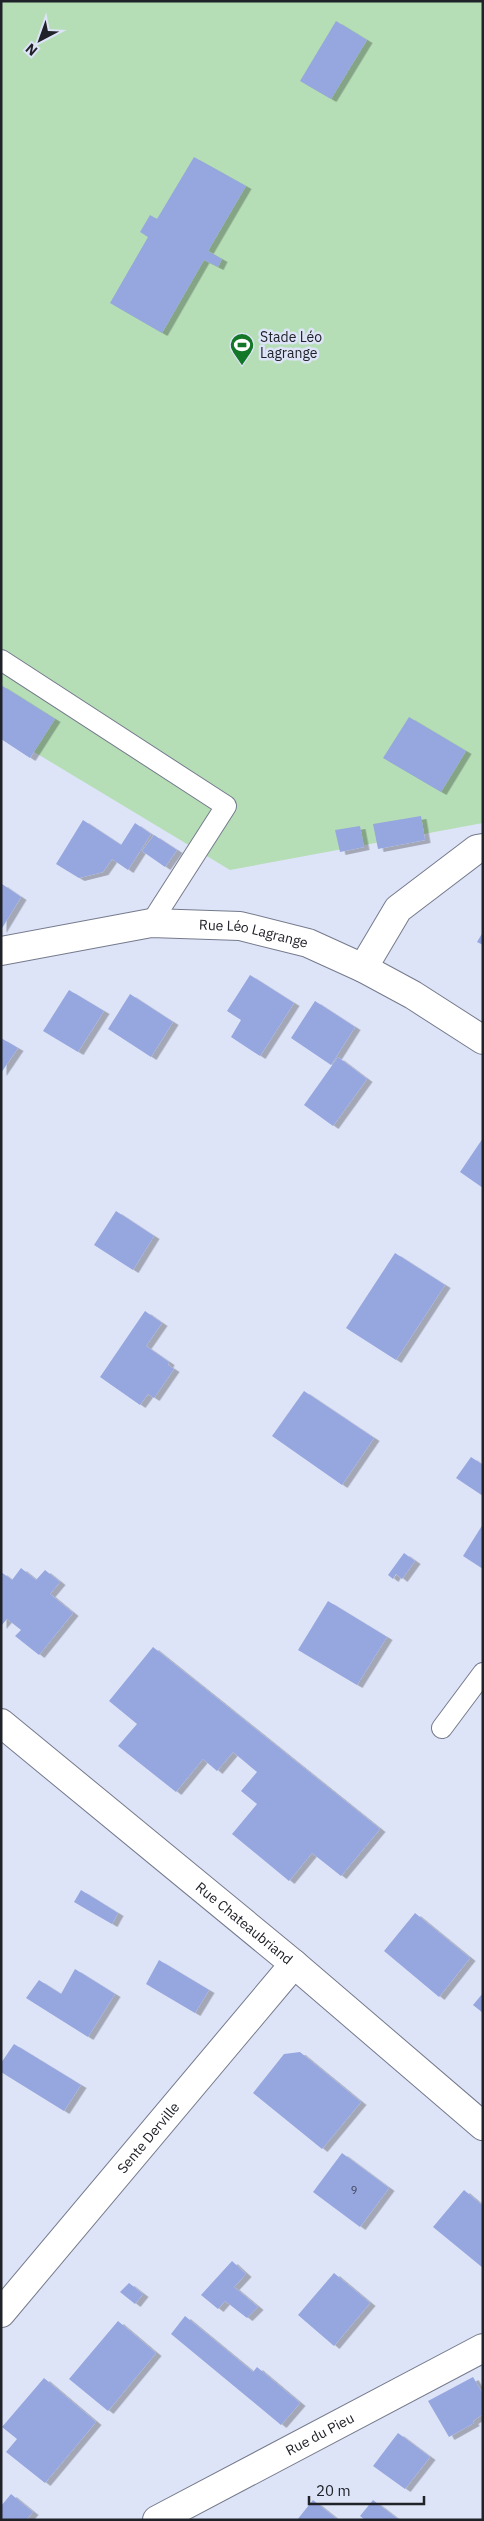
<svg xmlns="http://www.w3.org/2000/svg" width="484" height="2521" font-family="'IBM Plex Sans',sans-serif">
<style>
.green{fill:#b5deb6}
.building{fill:#96a7e0;filter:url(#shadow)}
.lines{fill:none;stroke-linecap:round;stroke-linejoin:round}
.lane-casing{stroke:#757a8c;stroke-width:22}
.street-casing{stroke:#757a8c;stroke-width:30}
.lane{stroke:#fff;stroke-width:20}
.street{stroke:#fff;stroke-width:28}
.labels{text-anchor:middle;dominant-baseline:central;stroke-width:5;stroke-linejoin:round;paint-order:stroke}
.number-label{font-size:11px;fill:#3e4357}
.poi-label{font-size:14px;fill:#202229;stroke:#dee4f8;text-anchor:start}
.street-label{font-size:14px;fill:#202229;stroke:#dee4f8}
</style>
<defs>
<filter id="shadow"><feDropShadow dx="5.5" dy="3" stdDeviation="0" flood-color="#0004"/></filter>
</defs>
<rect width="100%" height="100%" fill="#dee4f8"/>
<path class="green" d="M1 1H483V823L230 870 1 732Z"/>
<g class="building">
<path d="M336 21 367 40 331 99 300 81Z"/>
<path d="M194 157 246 186 208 251 222 259 218 267 204 260 162 333 110 303 148 237 140 232 150 215 157 219Z"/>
<path d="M1 685 55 719 30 758 1 739Z"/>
<path d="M409 717 466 751 441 792 383 758Z"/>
<path d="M421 816 425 840 378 849 373 824Z"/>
<path d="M83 820 121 845 135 823 151 834 128 870 112 859 103 872 79 878 56 864Z"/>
<path d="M360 826 364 847 340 852 335 830Z"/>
<path d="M154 835 177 850 165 867 142 851Z"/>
<path d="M2 884 21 897 1 930V885Z"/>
<path d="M483 932V945L477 942Z"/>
<path d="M250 975 294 1003 260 1056 231 1037 241 1020 227 1011Z"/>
<path d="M69 990 104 1011 78 1052 43 1031Z"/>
<path d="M130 994 173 1022 151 1057 108 1029Z"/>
<path d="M315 1001 355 1027 331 1065 291 1038Z"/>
<path d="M1 1038 18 1048 1 1073Z"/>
<path d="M338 1057 367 1079 333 1126 304 1105Z"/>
<path d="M483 1138V1188L460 1172Z"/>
<path d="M116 1211 154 1236 133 1270 94 1245Z"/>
<path d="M395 1253 445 1285 396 1360 346 1328Z"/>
<path d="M145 1311 162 1323 146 1346 169 1362 168 1365 174 1369 154 1398 148 1394 140 1405 100 1377Z"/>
<path d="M304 1391 374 1438 342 1485 272 1436Z"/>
<path d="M471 1457 483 1465V1496L456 1478Z"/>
<path d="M483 1524V1569L463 1556Z"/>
<path d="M404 1553 415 1561 402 1579 396 1574 393 1579 388 1575Z"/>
<path d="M21 1568 36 1580 45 1570 60 1582 50 1594 73 1613 39 1655 15 1636 21 1630 7 1619 1 1626V1572L12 1580Z"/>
<path d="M328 1601 387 1637 357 1685 298 1650Z"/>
<path d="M153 1647 380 1829 341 1876 312 1853 289 1881 232 1834 257 1804 241 1791 257 1772 233 1752 217 1771 203 1759 176 1792 118 1746 137 1724 109 1701Z"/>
<path d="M81 1890 118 1913 112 1924 74 1902Z"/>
<path d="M415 1913 470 1958 439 1997 384 1951Z"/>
<path d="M159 1960 209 1990 195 2013 146 1984Z"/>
<path d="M75 1969 115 1994 88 2037 26 1998 39 1980 61 1994Z"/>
<path d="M483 1993V2013L473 2005Z"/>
<path d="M14 2044 81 2085 64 2111 1 2072V2063Z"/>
<path d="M300 2052 361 2102 322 2149 253 2093 284 2054Z"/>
<path d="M342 2153 389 2188 360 2227 313 2192Z"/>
<path d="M464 2190 483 2206V2268L433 2227Z"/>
<path d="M232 2261 246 2274 234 2287 258 2307 247 2318 225 2301 218 2309 201 2295Z"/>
<path d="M334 2273 370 2303 334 2346 298 2315Z"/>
<path d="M129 2283 143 2294 135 2304 120 2292Z"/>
<path d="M185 2316 253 2372 257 2367 300 2403 281 2425 171 2334Z"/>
<path d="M118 2321 156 2353 108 2411 69 2379Z"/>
<path d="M473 2377 483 2394V2414L473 2421 474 2423 449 2437 428 2401Z"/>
<path d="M44 2378 96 2422 45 2483 6 2452 17 2439 2 2427Z"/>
<path d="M398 2433 430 2457 405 2489 373 2466Z"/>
<path d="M11 2494 33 2512 26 2520H1V2506Z"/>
<path d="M313 2500 338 2520H297Z"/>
<path d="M373 2500 399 2520H365L360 2516Z"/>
</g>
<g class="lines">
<g class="lane-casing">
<g id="lane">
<path d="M1 660 226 806 151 923"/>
<path d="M442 1728 483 1673"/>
</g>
</g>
<g class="street-casing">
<g id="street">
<path id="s1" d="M1 951 151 923 240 926 308 943 363 968 413 995 483 1040"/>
<path d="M363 968 398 909 477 849 483 848"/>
<path id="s2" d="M1 1723 294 1964 483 2126"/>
<path id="s3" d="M1 2313 294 1964"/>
<path id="s4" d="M157 2520 483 2348"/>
</g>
</g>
<use href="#lane" class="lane"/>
<use href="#street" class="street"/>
</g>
<defs>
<g id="stadium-pin" transform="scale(1.25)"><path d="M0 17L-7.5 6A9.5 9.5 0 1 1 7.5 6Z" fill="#137728" stroke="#dee4f8"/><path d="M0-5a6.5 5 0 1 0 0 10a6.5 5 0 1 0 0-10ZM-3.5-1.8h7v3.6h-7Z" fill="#fff"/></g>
</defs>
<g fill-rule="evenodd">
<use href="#stadium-pin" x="242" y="345"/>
</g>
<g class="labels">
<g class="number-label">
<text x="354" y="2190">9</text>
</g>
<g class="poi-label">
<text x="260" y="337">Stade Léo<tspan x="260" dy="16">Lagrange</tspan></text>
</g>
<g class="street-label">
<text stroke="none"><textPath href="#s1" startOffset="256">Rue Léo Lagrange</textPath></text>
<text stroke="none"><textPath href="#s2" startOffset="315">Rue Chateaubriand</textPath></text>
<text stroke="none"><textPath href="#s3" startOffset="229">Sente Derville</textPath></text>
<text stroke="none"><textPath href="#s4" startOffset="184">Rue du Pieu</textPath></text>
</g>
</g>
<rect width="484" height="2521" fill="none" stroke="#202229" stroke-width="5"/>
<g transform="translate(40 40) rotate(221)" stroke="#dee4f8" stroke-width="4" paint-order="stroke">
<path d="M0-4L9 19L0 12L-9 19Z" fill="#202229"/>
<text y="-8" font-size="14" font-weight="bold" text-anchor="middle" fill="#202229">N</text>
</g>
<path d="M309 2496v8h115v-8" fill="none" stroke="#202229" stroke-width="2.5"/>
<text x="316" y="2496" font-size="15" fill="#202229" stroke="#dee4f8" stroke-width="4" paint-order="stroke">20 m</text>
</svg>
